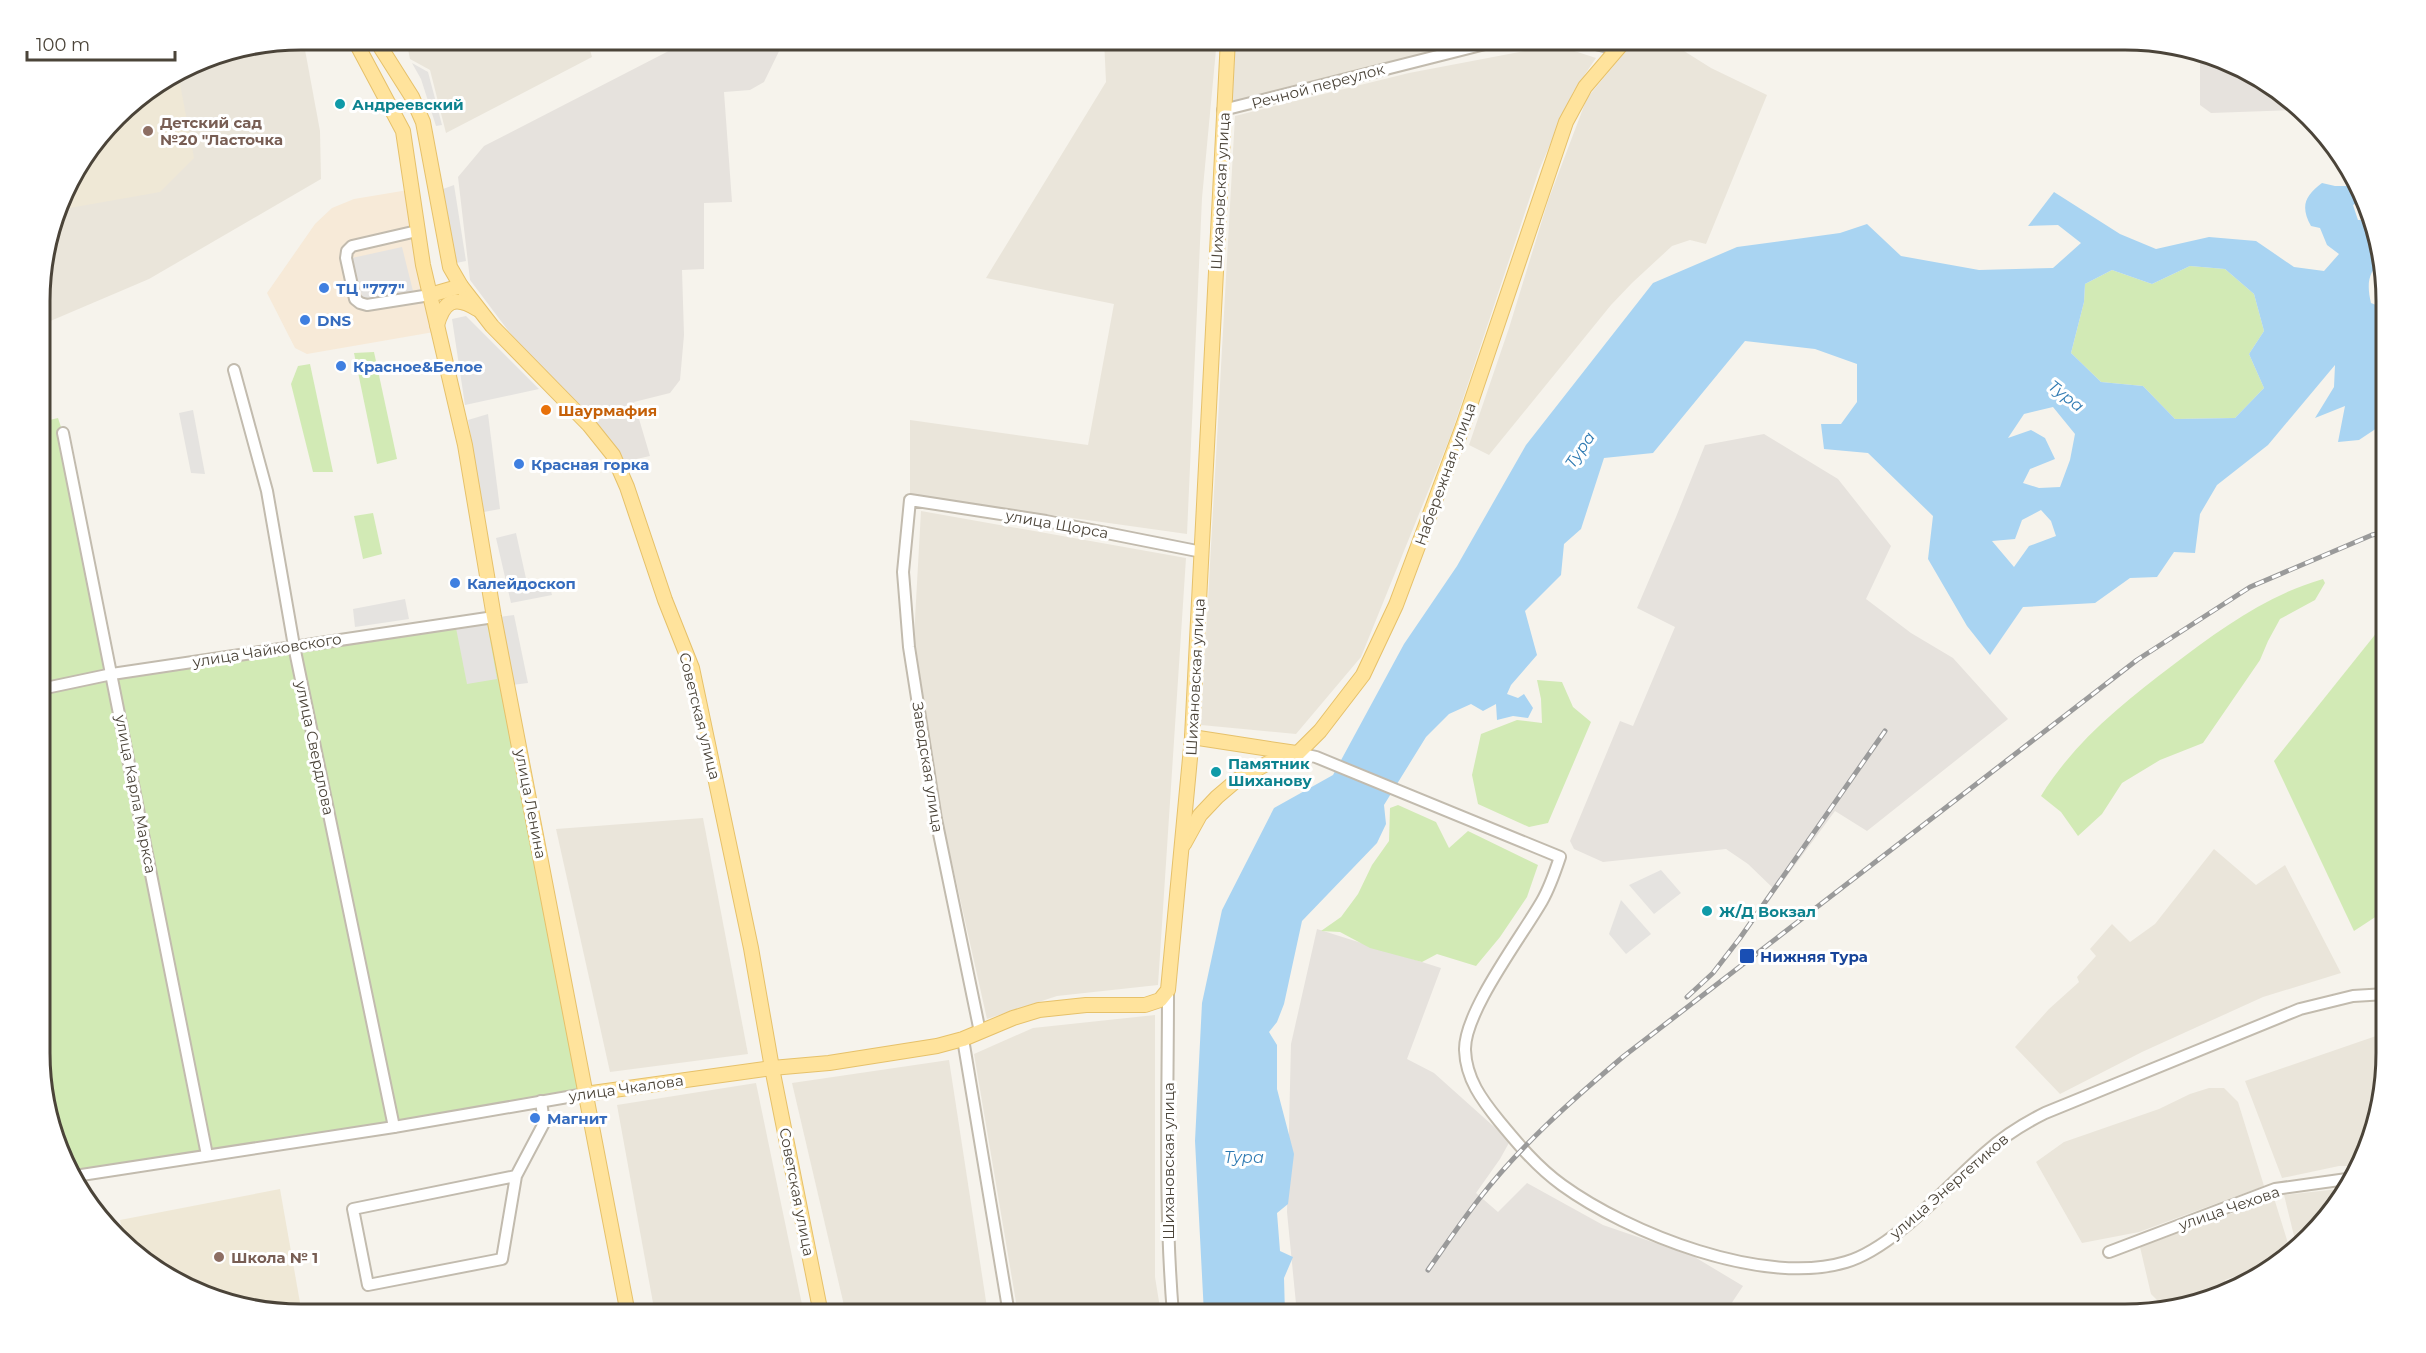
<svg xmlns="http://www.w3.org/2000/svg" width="2426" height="1353" font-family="Montserrat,sans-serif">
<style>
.residential{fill:#eae5da}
.commercial{fill:#f7ead8}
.industrial{fill:#e6e2dd}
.education{fill:#efe8d6}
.green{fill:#d2eab5}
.parking{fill:#e5e3e0}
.water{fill:#a9d4f2;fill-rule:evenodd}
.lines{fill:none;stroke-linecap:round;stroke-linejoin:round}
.minor-casing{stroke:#c2bbae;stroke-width:14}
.major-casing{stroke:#e6c16a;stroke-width:16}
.minor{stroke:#fff;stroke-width:10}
.major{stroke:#ffe39c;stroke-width:14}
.rail-casing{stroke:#9a9a9a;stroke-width:5}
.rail{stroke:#fff;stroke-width:3;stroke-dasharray:9;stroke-linecap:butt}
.culture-dot{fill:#0f9aa8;stroke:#fff;stroke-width:2}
.education-dot{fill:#8d6e63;stroke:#fff;stroke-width:2}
.shop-dot{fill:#3f7fe0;stroke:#fff;stroke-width:2}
.food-dot{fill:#e8710a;stroke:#fff;stroke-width:2}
.transit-dot{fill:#1a4fb4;stroke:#fff;stroke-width:2}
.labels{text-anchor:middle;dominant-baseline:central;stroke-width:6;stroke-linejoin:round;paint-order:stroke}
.street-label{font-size:15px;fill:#4b4439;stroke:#fff}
.culture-label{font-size:15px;font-weight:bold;fill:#0d838f;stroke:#fff;text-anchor:start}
.education-label{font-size:15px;font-weight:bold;fill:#785e54;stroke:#fff;text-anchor:start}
.shop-label{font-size:15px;font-weight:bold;fill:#366cbe;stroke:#fff;text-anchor:start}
.food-label{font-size:15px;font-weight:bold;fill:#c56008;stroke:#fff;text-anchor:start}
.transit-label{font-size:15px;font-weight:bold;fill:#164399;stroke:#fff;text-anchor:start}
.water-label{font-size:16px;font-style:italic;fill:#2e7ab2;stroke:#fff}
.rim{fill:none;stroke:#4b4439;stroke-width:3}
</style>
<rect width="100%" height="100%" fill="#f6f3ec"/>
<g class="residential">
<path d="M303 39 320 131 321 179 149 279 41 325V267L66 184 128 104 201 59Z"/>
<path d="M406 39H587L592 57 446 133 430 70 410 59Z"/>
<path d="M1104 39H1217L1202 198 1187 534 910 495V420L1088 445 1114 304 986 278 1106 82Z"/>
<path d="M1236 39H1483L1231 103Z"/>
<path d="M1636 39H1665L1711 68 1767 95 1706 244 1690 240 1672 246 1632 283 1611 305 1489 455 1469 445 1509 328 1548 201 1587 98Z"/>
<path d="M1556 45 1596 58 1573 92 1539 170 1451 435 1361 657 1296 734 1201 725 1235 116 1409 73Z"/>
<path d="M921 511 1186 558 1158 985 1057 996 987 1019 942 818 914 637Z"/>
<path d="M703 818 748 1054 610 1072 556 829Z"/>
<path d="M2214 849 2256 885 2285 865 2341 973 2263 997 2142 1052 2060 1094 2015 1047 2049 1009 2079 982 2077 977 2096 956 2090 949 2112 924 2130 942 2155 924Z"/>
<path d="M1155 1015V1277L1161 1314H1018L974 1054 1033 1028Z"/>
<path d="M2386 1034V1069L2357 1166H2339L2282 1178 2245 1081 2379 1035Z"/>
<path d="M949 1060 988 1314H846L792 1083Z"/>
<path d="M756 1083 804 1314H655L617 1105Z"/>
<path d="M2209 1088H2224L2238 1102 2264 1186 2139 1232 2082 1243 2036 1162 2064 1142 2159 1109 2190 1094Z"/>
<path d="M2348 1188 2311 1237 2297 1248 2284 1195Z"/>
<path d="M2274 1198 2291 1253 2259 1277 2256 1269 2225 1280 2227 1288 2164 1307 2151 1294 2140 1247Z"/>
</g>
<path class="commercial" d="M408 190 434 332 307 354 295 348 267 293 315 224 332 208 354 199Z"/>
<g class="industrial">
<path d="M692 39H785L764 82 750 90 724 92 732 202 704 203V269L682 270 684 335 680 380 670 393 634 402 650 456 623 462 604 433 513 337 470 280 458 177 484 146Z"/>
<path d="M2200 51 2256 74 2295 110 2211 113 2200 105Z"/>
<path d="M1764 434 1838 479 1891 546 1866 599 1911 633 1953 658 2008 719 1867 831 1835 811 1776 891 1748 864 1726 849 1603 862 1574 849 1570 841 1620 721 1633 726 1675 627 1637 608 1676 517 1705 445Z"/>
<path d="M1317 929 1441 968 1407 1059 1434 1073 1510 1141 1500 1159 1476 1193 1498 1212 1527 1183 1603 1225 1693 1256 1743 1286 1727 1310 1730 1314H1297L1287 1212 1291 1044Z"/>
</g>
<g class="education">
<path d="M178 73 194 158 160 192 58 210 66 184 128 104Z"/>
<path d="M280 1189 302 1314 232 1305 170 1279 123 1236 120 1220Z"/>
</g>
<g class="green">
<path d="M2190 266 2225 269 2254 294 2264 331 2249 354 2264 388 2235 418 2175 419 2143 386 2101 382 2071 353 2084 302 2085 284 2112 270 2152 284Z"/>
<path d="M374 352 397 459 377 464 354 353Z"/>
<path d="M310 364 333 472H313L291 384 298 366Z"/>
<path d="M58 418 63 433 112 674 494 617 585 1094 75 1176 41 1086V422Z"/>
<path d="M373 513 382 554 363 559 354 516Z"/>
<path d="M2323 579 2325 583 2315 600 2280 619 2268 641 2260 660 2203 743 2160 760 2122 783 2102 814 2078 836 2061 812 2041 796C2074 742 2123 703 2173 665 2219 630 2267 595 2323 579Z"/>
<path d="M2386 621V910L2354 931 2274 761Z"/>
<path d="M1537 680 1562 682 1573 707 1591 722 1548 823 1529 827 1478 804 1472 775 1481 734 1517 720 1542 723 1541 699Z"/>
<path d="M1398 805 1436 822 1449 848 1468 831 1538 865 1527 897 1500 937 1476 966 1437 954 1422 962 1370 948 1340 932 1321 931 1341 917 1358 894 1372 865 1389 841 1390 808Z"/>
</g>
<g class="parking">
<path d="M412 63 428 72 442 125 436 126 421 79Z"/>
<path d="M454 185 466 261 456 263 443 189Z"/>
<path d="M402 247 413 291 363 300 352 258Z"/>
<path d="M466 316 539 389 465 405 452 319Z"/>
<path d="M193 410 205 474 191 473 179 413Z"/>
<path d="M488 414 500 509 484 512 468 420Z"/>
<path d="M516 533 527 583 548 579 552 595 511 603 496 538Z"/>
<path d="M405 599 409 619 355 627 353 609Z"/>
<path d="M514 615 528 683 512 685 499 617Z"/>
<path d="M487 623 497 679 467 684 456 628Z"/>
<path d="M1661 870 1681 893 1654 914 1629 885Z"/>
<path d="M1621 900 1651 934 1626 954 1609 934Z"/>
</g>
<path class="water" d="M2322 183 2335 186H2355L2361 201 2353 205 2358 220H2374L2382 261C2367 272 2367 286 2371 303L2386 309V422L2359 440 2338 442 2345 406 2315 418 2334 387 2335 365 2268 445 2217 485 2200 514 2195 553 2174 552 2157 577 2130 578 2095 603 2023 607 1990 655 1967 626 1928 559 1933 516 1868 453 1824 449 1821 424H1841L1857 402V364L1815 349 1745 341 1653 453 1604 458 1581 529 1564 544 1561 575 1525 611 1537 655 1511 685 1507 694 1518 698 1524 694 1533 708 1528 718 1513 716 1497 720 1496 704 1483 711 1471 704 1449 714 1426 737 1384 805 1386 824 1377 843 1302 921 1284 1004 1277 1022 1269 1032 1277 1045V1089L1294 1154 1288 1204 1277 1213 1280 1251 1293 1257 1284 1278 1285 1314H1204L1195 1141 1202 1003 1222 910 1274 808 1333 775 1404 644 1457 566 1526 445 1653 283 1737 247 1840 233 1867 224 1901 256 1979 270 2053 268 2081 243 2058 225 2028 226 2054 192 2120 234 2156 249 2209 237 2256 241 2294 267 2324 271 2339 254 2327 245 2320 228 2311 226C2300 206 2305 196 2322 183ZM2190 266 2225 269 2254 294 2264 331 2249 354 2264 388 2235 418 2175 419 2143 386 2101 382 2071 353 2084 302 2085 284 2112 270 2152 284ZM2053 407 2075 434 2070 460 2060 487 2039 488 2023 483 2030 469 2055 459 2045 438 2031 430 2008 438 2024 414ZM2041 510 2051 521 2056 536 2029 546 2014 567 1992 541 2015 539 2022 520Z"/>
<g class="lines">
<g class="minor-casing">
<g id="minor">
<path d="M1574 39 1617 49"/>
<path d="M1223 110 1489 43 1518 39"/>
<path d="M417 231 352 246 347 251 346 258 355 299 360 303 367 305 430 295"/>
<path d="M234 370 267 491 294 646 394 1127"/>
<path d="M63 433 207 1155"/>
<path d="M41 689 112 674 494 617"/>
<path d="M1298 753 1316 757 1560 857C1555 872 1550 887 1542 901 1522 936 1464 1012 1465 1050 1466 1079 1482 1100 1499 1121 1518 1144 1537 1167 1562 1185 1628 1233 1764 1287 1846 1262 1894 1248 1948 1185 1986 1152 2004 1136 2023 1124 2045 1113L2300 1009 2353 996 2386 994"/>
<path d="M1168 990C1168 1098 1164 1206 1173 1314"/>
<path d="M980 1032 936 819 909 647 903 572 910 500 1046 521 1202 552"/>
<path d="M963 1039 1009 1314"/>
<path d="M75 1176 394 1127 585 1094"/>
<path d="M516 1176 502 1259 368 1285 353 1209 516 1176 544 1123 541 1101"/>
<path d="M2109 1252 2275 1189 2354 1178"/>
</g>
</g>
<g class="major-casing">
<g id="major">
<path d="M354 39 403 131 423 265 465 445 494 617 628 1314"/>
<path d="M380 39 381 48 412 97 423 122 450 267 461 286 492 326 589 425 613 455 627 487 665 600 692 668 751 948 772 1068 821 1314"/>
<path d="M430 295 461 286"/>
<path d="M437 325C444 301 454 295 477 309"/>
<path d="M1192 737 1296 753"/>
<path d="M1184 844 1200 815 1217 797 1237 780 1268 763 1298 753 1320 731 1363 675 1396 605 1463 426 1566 122 1585 87 1626 39"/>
<path d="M585 1094 772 1068 829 1063 937 1046 963 1039 1013 1018 1039 1010 1086 1005H1145L1160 1000 1168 990 1192 737 1228 39"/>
</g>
</g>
<use href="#minor" class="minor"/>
<use href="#major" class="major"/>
<g class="rail-casing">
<g id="rail">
<path d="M1687 997 1713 973 1740 938 1885 731"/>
<path d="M1428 1270C1445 1246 1461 1222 1479 1199 1521 1145 1572 1100 1624 1056L2137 660 2250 587 2372 535 2386 532"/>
</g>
</g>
<use href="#rail" class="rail"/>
</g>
<g class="culture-dot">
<circle cx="340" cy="104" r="6"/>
<circle cx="1216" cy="772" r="6"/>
<circle cx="1707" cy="911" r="6"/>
</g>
<g class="education-dot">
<circle cx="148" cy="131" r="6"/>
<circle cx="219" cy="1257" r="6"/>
</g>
<g class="shop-dot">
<circle cx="324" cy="288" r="6"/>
<circle cx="305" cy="320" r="6"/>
<circle cx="341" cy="366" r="6"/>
<circle cx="519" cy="464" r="6"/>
<circle cx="455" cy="583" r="6"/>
<circle cx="535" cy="1118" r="6"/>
</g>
<circle class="food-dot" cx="546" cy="410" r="6"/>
<rect class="transit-dot" x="1739" y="948" width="16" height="16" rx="3"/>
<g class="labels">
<g class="street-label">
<text transform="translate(1318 86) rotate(-15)">Речной переулок</text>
<text transform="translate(1220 191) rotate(-87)">Шихановская улица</text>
<text transform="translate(1445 474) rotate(-70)">Набережная улица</text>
<text transform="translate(1057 524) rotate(10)">улица Щорса</text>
<text transform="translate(267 650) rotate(-9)">улица Чайковского</text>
<text transform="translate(1195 677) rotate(-87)">Шихановская улица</text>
<text transform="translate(700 716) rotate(76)">Советская улица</text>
<text transform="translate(315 748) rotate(78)">улица Свердлова</text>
<text transform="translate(928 767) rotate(81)">Заводская улица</text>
<text transform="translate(136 794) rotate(79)">улица Карла Маркса</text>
<text transform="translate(531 804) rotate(79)">улица Ленина</text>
<text transform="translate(626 1088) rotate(-8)">улица Чкалова</text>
<text transform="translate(1168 1161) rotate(-90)">Шихановская улица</text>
<text transform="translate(1949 1186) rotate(-41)">улица Энергетиков</text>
<text transform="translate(797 1192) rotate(79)">Советская улица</text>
<text transform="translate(2229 1208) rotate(-19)">улица Чехова</text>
</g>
<g class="culture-label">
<text x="352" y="104">Андреевский</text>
<text x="1228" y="763">Памятник<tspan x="1228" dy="17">Шиханову</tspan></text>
<text x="1719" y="911">Ж/Д Вокзал</text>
</g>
<g class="education-label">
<text x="160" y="122">Детский сад<tspan x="160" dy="17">№20 "Ласточка</tspan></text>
<text x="231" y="1257">Школа № 1</text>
</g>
<g class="shop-label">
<text x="336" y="288">ТЦ "777"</text>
<text x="317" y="320">DNS</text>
<text x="353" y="366">Красное&amp;Белое</text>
<text x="531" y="464">Красная горка</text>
<text x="467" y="583">Калейдоскоп</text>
<text x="547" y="1118">Магнит</text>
</g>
<g class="food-label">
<text x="558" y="410">Шаурмафия</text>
</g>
<g class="transit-label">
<text x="1760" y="956">Нижняя Тура</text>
</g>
<g class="water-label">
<text transform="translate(2066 396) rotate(38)">Тура</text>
<text transform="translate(1580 450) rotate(-56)">Тура</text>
<text x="1244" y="1157">Тура</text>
</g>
</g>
<path d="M0 0H2426V1353H0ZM301 50H2125A251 251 0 0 1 2376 301V1053A251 251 0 0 1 2125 1304H301A251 251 0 0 1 50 1053V301A251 251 0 0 1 301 50Z" fill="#fff" fill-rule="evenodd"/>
<path class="rim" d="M301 50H2125A251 251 0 0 1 2376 301V1053A251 251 0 0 1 2125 1304H301A251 251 0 0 1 50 1053V301A251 251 0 0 1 301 50Z"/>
<path d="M27 51v9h148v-9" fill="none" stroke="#4b4439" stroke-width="3"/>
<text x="36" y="51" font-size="18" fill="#4b4439" stroke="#ffffff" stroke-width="4.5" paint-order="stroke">100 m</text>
</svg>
